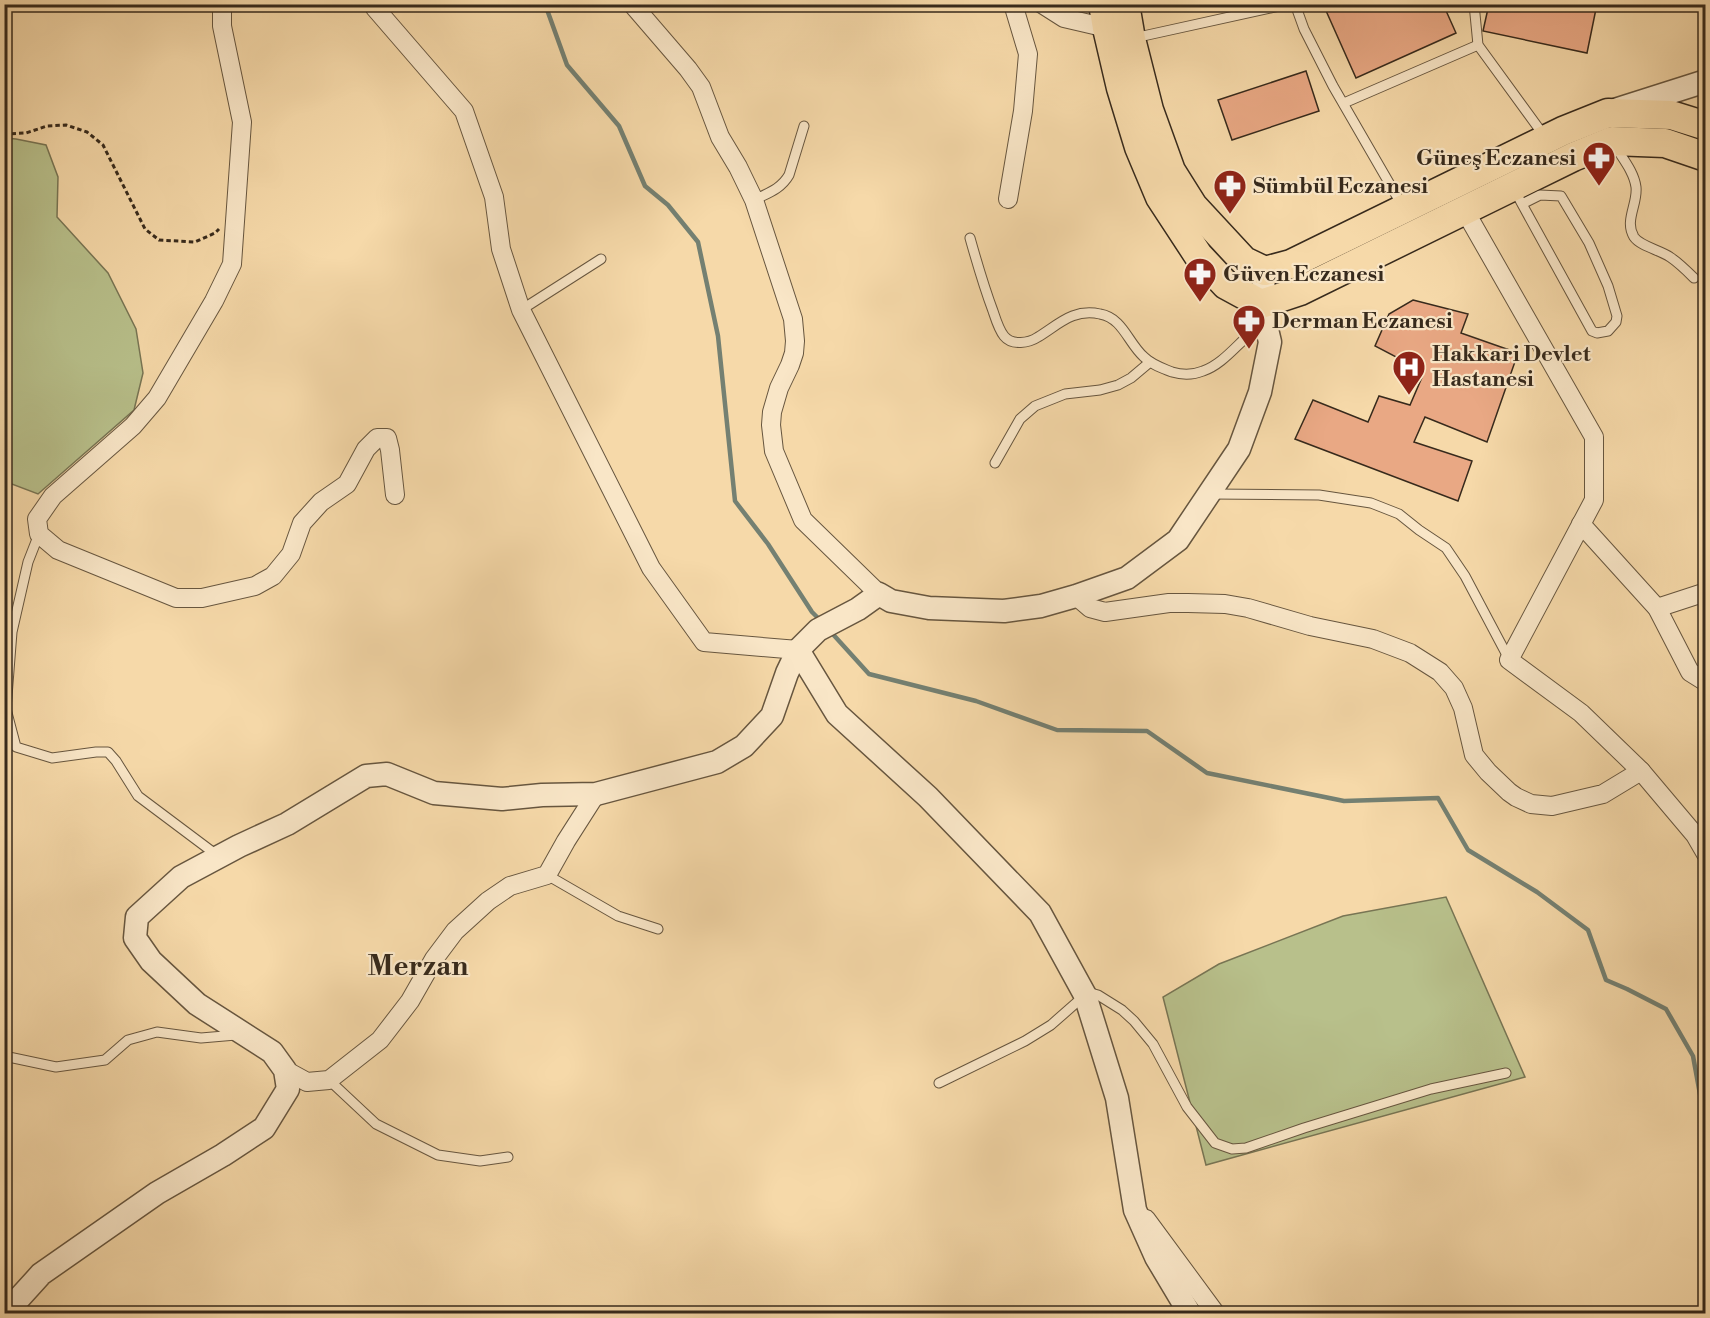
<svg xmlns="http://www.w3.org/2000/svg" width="1710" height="1318" font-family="'Libre Bodoni',serif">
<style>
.green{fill:#b8c08b;stroke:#787554;stroke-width:1.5}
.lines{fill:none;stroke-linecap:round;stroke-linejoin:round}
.stream{stroke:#748072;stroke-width:4.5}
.building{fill:#e9a884;stroke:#372a1c;stroke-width:1.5}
.service-casing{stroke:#67563f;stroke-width:11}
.minor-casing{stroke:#67563f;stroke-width:20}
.tertiary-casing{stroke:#67563f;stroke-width:25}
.primary-casing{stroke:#372a1c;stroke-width:31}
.path{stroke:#372a1c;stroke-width:3;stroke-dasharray:4.5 3;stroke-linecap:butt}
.service{stroke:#f9e6c7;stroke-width:9}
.minor{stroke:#f9e6c7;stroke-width:18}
.tertiary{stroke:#f9e6c7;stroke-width:22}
.primary{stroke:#f6d9a9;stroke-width:28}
.labels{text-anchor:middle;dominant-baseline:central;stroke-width:4.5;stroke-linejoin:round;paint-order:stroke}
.poi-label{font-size:22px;font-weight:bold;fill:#372a1c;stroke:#f9e6c7;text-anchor:start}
.district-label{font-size:28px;font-weight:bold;fill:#372a1c;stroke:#f9e6c7}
</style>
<rect width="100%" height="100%" fill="#f6d9a9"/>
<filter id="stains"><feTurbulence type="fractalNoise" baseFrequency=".00333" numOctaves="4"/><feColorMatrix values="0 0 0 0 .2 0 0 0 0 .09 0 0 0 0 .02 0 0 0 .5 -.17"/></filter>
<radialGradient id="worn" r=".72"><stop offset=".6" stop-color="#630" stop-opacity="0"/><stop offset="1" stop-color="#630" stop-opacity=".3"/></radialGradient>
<g class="green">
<path d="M5 138 16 139 46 145 58 177 57 217 108 273 136 329 143 373 134 410 38 494 12 484 5 488Z"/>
<path d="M1446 897 1525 1077 1206 1165 1163 997 1219 964 1343 916Z"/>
</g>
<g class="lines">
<g class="stream">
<path d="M545 4 567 65 619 126 645 186 668 205 698 242 718 336 735 501 768 544 812 612 820 620"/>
<path d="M830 631 869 674 976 701 1057 730 1147 731 1207 773 1344 801 1438 798 1468 850 1537 892 1588 930 1606 980 1627 989 1666 1009 1693 1056 1706 1127"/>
</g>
</g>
<g class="building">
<path d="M1323 4H1443L1456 33 1356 78Z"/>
<path d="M1489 4H1597L1587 53 1483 31Z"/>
<path d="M1306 71 1319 111 1232 140 1218 100Z"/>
<path d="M1413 300 1468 314 1461 333 1518 353 1487 442 1425 417 1414 442 1472 461 1458 501 1295 439 1313 400 1368 422 1379 396 1410 405 1423 375 1402 367 1404 361 1375 346 1389 314Z"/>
</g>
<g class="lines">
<g class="service-casing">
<g id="service">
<path d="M1295 4 1304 29 1333 86 1403 207"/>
<path d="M1474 4 1478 45 1545 137"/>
<path d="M1134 38 1289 4"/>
<path d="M1344 103 1478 45"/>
<path d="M1615 146C1623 159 1634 172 1636 187 1638 204 1624 221 1634 237 1640 246 1660 250 1670 257 1679 263 1687 271 1694 278"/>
<path d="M1514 189 1522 204 1592 331 1597 333 1608 331 1616 322 1617 316 1608 286 1589 243 1561 196 1540 195 1522 204"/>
<path d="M754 200C768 193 781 189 789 175L804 126"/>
<path d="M970 238C977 263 984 287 993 311 996 320 999 330 1004 336 1012 346 1029 343 1038 337 1058 325 1073 308 1100 314 1123 318 1128 343 1144 357 1152 365 1162 368 1172 372 1182 375 1193 375 1203 371 1221 365 1235 347 1249 335 1254 331 1260 329 1265 326"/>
<path d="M521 310 601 259"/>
<path d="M995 463 1020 419 1035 406 1065 394 1100 390 1118 385 1131 378 1150 362"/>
<path d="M1211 494 1319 495 1371 503 1399 514 1419 530 1446 548 1465 576 1509 659"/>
<path d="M39 534 28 562 12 632 6 709 16 747 52 758 96 752H108L116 761 138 796 218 856"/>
<path d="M547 875 618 916 658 929"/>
<path d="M4 1056 56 1067 105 1060 128 1040 157 1032 201 1038 236 1035"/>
<path d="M329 1080 376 1124 438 1155 480 1161 508 1157"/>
<path d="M939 1083 1025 1041 1051 1025 1085 995 1091 993 1098 995 1122 1010 1134 1021 1153 1044 1187 1107 1215 1143 1232 1149 1246 1148 1304 1128 1431 1089 1506 1073"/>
</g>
</g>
<g class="minor-casing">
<g id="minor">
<path d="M222 4V26L242 122 232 264 214 301 157 398 133 426 53 496 37 519 39 534 58 550 176 598H202L255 586 273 576 291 554 302 523 321 502 347 484 366 449 377 438H387L390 450 395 495"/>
<path d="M373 4 375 8 464 111 494 197 501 249 521 310 651 568 704 642 798 650"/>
<path d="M632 4 688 69 701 87 720 137 738 167 754 200 793 319 795 341 794 353 790 365 779 388 772 412 771 425 774 451 803 520 879 594"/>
<path d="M1042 4 1064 18 1107 28"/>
<path d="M1008 199 1023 111 1028 54 1013 4"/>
<path d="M1465 211 1594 437V500L1509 660 1581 713 1641 771 1695 835 1706 854"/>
<path d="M1581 524 1657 608 1690 672 1706 682"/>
<path d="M1076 596 1090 608 1105 612 1169 603H1188L1225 604 1248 608 1310 626 1373 639 1410 653 1440 672 1454 688 1463 708 1474 755 1488 772 1509 792 1516 797 1531 804 1552 806 1603 794 1641 771"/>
<path d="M1657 608 1706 592"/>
<path d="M285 1070 307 1082 329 1080 380 1040 410 1001 434 959 455 931 488 901 510 886 547 875 566 841 596 794"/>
<path d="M1146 1219 1216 1314"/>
</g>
</g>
<g class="tertiary-casing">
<g id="tertiary">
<path d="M1618 109 1706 81"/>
<path d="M798 650 837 714 928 797 1040 913 1085 995 1117 1098 1135 1210 1156 1257 1190 1314"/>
<path d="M10 1314 12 1306 41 1274 157 1193 223 1155 264 1128 288 1089 285 1070 272 1052 197 1004 151 961 135 938 137 917 181 877 239 846 287 824 366 776 387 774 434 793 502 799 542 795 596 794 717 762 744 746 772 716 787 673 798 650 818 630 858 609 879 594 891 601 929 608 1004 611 1041 606 1076 596 1127 578 1178 540 1239 449 1260 392 1270 342 1261 304 1265 271"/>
</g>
</g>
<g class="primary-casing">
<g id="primary">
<path d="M1103 4 1107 28 1121 88 1139 147 1160 197 1198 255 1226 285 1261 304 1300 291 1573 157 1612 141 1665 143 1706 157"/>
<path d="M1125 4 1131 39 1149 110 1171 171 1193 206 1244 261 1265 271 1291 264 1563 131 1608 113 1671 115 1706 126"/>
</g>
</g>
<path class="path" d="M4 134 26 133 47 126 66 125 87 132 103 145 145 229 159 240 195 242 215 233 219 229"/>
<use href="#service" class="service"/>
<use href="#minor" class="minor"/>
<use href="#tertiary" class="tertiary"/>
<use href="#primary" class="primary"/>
</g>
<defs>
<g id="pharmacy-pin" transform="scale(1.725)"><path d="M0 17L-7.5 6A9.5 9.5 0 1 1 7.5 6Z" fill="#8f2418" stroke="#f9e6c7"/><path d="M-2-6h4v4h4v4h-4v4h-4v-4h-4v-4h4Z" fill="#fff"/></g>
<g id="hospital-pin" transform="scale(1.725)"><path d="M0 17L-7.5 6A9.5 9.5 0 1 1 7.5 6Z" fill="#8f2418" stroke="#f9e6c7"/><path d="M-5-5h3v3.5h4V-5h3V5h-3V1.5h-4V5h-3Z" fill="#fff"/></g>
</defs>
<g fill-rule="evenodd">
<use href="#pharmacy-pin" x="1599" y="158"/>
<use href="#pharmacy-pin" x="1230" y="186"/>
<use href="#pharmacy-pin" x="1200" y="274"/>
<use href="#pharmacy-pin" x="1249" y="321"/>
<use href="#hospital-pin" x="1409" y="367"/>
</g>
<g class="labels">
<g class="poi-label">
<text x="1576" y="158" text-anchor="end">Güneş Eczanesi</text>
<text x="1253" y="186">Sümbül Eczanesi</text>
<text x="1223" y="274">Güven Eczanesi</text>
<text x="1272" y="321">Derman Eczanesi</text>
<text x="1432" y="354">Hakkari Devlet<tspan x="1432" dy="25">Hastanesi</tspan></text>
</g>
<g class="district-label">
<text x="418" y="966">Merzan</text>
</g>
</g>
<rect width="1710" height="1318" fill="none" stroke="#f6d9a9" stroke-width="24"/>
<rect x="6" y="6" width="1698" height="1306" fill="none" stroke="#372a1c" stroke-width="3"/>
<rect x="12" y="12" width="1686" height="1294" fill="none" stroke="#372a1c" stroke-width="1.5"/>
<rect width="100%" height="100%" filter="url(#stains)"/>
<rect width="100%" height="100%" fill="url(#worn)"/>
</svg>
